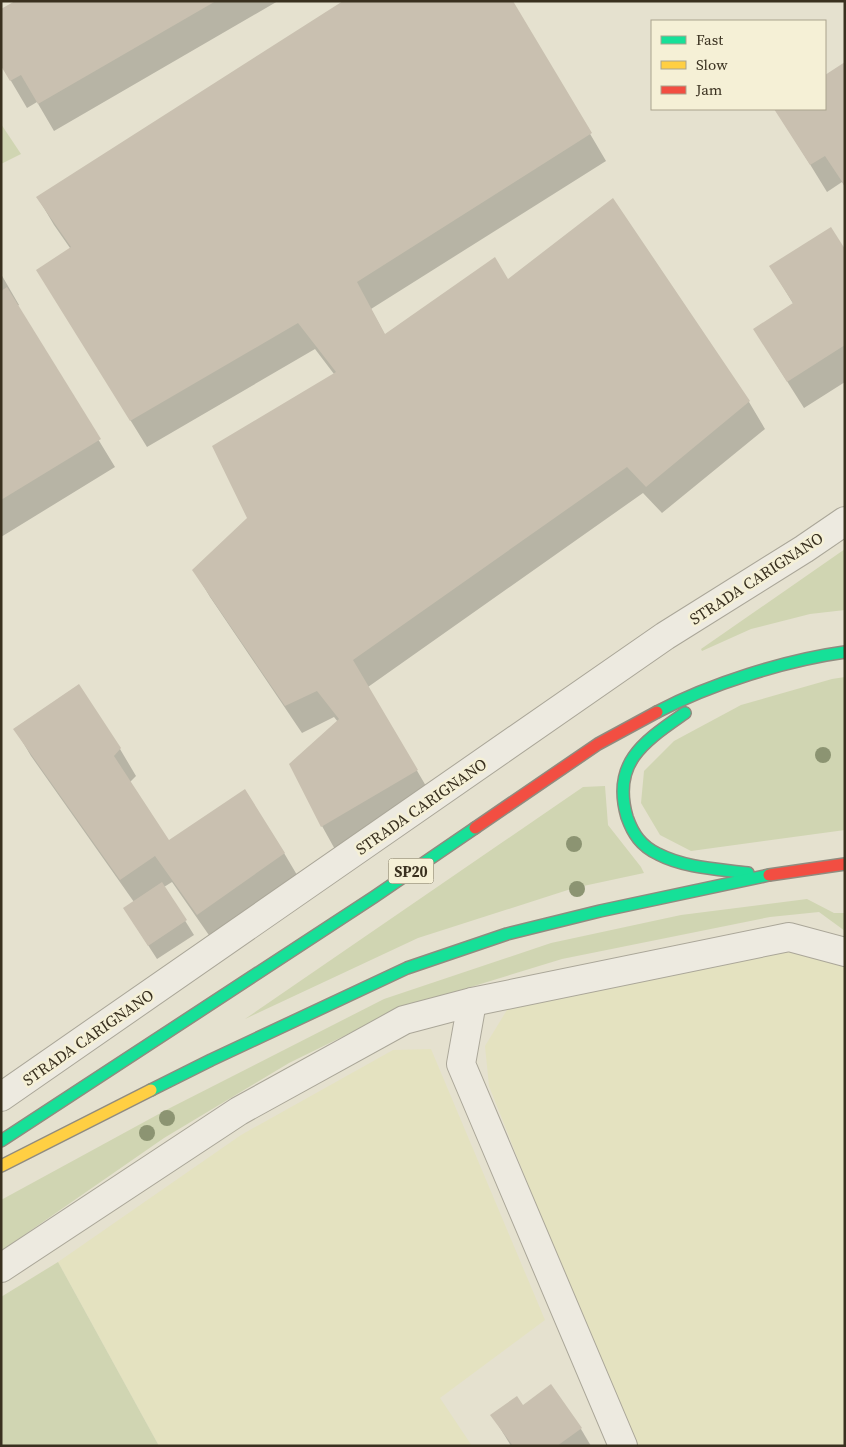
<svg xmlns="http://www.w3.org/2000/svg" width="846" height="1447" font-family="'Source Serif 4',serif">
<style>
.farmland{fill:#e4e2c0}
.green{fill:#d0d5b2}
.shadow{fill:#0003}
.building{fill:#c9c0b0}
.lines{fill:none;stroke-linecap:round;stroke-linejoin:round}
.street-casing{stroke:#aaa698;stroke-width:30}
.fast-casing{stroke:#908b7f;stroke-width:14}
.slow-casing{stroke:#908b7f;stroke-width:14}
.jam-casing{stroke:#908b7f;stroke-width:14}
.street{stroke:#edeae0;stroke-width:28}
.fast{stroke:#16e098;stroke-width:11}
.slow{stroke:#ffcf43;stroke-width:11}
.jam{stroke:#f24e42;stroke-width:11}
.tree{fill:#8c9472}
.labels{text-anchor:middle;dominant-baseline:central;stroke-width:5;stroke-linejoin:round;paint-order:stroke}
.shield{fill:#f5f0d6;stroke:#716a56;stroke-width:1}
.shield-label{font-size:15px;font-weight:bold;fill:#39301f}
.street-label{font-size:16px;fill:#39301f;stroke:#f5f0d6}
</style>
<rect width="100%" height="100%" fill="#e5e1cf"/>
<g class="farmland">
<path d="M757 934 845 963V1446H633L615 1404 489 1086 485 1046 510 1005Z"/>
<path d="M431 1049 545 1320 440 1398 472 1446H159L58 1262 241 1135 393 1050Z"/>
</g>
<g class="green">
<path d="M1 124 21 154 1 164Z"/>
<path d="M845 549V610L810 614 751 629 702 651 701 649Z"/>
<path d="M845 677V830L691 851 660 835 641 803 644 771 674 741 741 705 832 679Z"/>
<path d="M605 786 608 825 641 867 644 873 574 888 418 938 245 1019 583 787Z"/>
<path d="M807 899 834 913H845V931L819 912 770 917 562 959 399 1009 289 1063 164 1138 1 1251V1200L168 1109 384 999 551 943 681 915Z"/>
<path d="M58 1262 159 1446H1V1297Z"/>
</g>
<g class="shadow">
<path d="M17 1H278L54 131 37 102 27 108 1 64Z"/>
<path d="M512 1 606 161 371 309 385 335 508 280 613 200 749 402 765 429 662 513 643 493 368 687 433 798 337 853 322 826 338 722 334 717 302 733 210 597 194 570 249 519 334 374 315 349 147 447 54 297 70 248 54 225 38 198Z"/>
<path d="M845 64V187L842 182 827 192 776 109H825V77Z"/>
<path d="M845 252V382L804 408 771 356 794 305 771 267Z"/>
<path d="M1 274 19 305 17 306 115 467 1 537Z"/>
<path d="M15 729 120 749 136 776 130 782 169 842 284 853 300 880 213 941 172 882 164 887 194 935 157 959 133 922 134 902 31 756Z"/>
<path d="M522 1406 581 1429 591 1446H511L492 1415Z"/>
</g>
<g class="building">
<path d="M15 1H216L38 104 21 75 10 81 1 66V9Z"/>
<path d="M343 1H513L592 133 357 282 385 334 495 257 508 279 613 198 750 401 646 487 627 467 353 660 418 770 321 827 289 764 339 719 317 691 285 706 192 570 247 518 212 446 336 372 298 323 130 421 36 270 71 247 36 197Z"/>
<path d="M845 62V186L825 156 810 165 774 109H825V75Z"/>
<path d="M831 227 845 249V345L787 382 753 329 793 303 769 266Z"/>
<path d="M7 287 101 439 1 500V291Z"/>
<path d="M79 684 121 748 114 756 169 840 245 789 285 853 197 915 155 856 120 880 13 729Z"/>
<path d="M162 882 187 920 148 946 123 908Z"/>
<path d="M551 1384 582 1428 557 1446H513L490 1415 517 1396 523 1405Z"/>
</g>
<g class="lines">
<g class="street-casing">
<g id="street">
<path d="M472 1002 461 1064 623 1446"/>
<path d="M1 1097 665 636 804 549 845 521"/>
<path d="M1 1268 239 1111 404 1020 472 1002 789 937 845 952"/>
</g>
</g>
<g class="fast-casing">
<g id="fast">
<path d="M657 712C710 684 786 660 845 652"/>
<path d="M685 713C645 741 611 762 627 817 633 834 641 846 658 854 685 868 718 869 748 873"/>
<path d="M151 1090 211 1060 407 968 507 934 600 911 769 875"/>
<path d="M1 1141 374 897 475 828"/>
</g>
</g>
<g class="slow-casing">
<path id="slow" d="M1 1166 151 1090"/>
</g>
<g class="jam-casing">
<g id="jam">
<path d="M475 828 598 744 657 712"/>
<path d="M769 875 845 864"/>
</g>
</g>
<use href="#street" class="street"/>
<use href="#fast" class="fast"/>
<use href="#slow" class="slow"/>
<use href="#jam" class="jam"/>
</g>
<g class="tree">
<circle cx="823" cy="755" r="8"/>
<circle cx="574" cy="844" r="8"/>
<circle cx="577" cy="889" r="8"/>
<circle cx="167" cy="1118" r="8"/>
<circle cx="147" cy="1133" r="8"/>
</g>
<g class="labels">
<rect class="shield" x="388.5" y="858.5" width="45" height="25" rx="4"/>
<g class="shield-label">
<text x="411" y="871">SP20</text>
</g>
<g class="street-label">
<text transform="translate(756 578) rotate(-33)">STRADA CARIGNANO</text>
<text transform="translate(421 806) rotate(-35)">STRADA CARIGNANO</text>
<text transform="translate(88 1037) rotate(-35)">STRADA CARIGNANO</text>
</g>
</g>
<rect width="846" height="1447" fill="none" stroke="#39301f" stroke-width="5"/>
<rect x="651" y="20" width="175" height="90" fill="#f5f0d6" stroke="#aaa38d"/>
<rect x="661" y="36" width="25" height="8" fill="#16e098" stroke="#aaa38d"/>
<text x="696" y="45" font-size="15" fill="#39301f">Fast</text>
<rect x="661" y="61" width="25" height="8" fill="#ffcf43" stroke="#aaa38d"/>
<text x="696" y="70" font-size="15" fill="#39301f">Slow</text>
<rect x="661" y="86" width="25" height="8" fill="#f24e42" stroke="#aaa38d"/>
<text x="696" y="95" font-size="15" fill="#39301f">Jam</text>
</svg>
